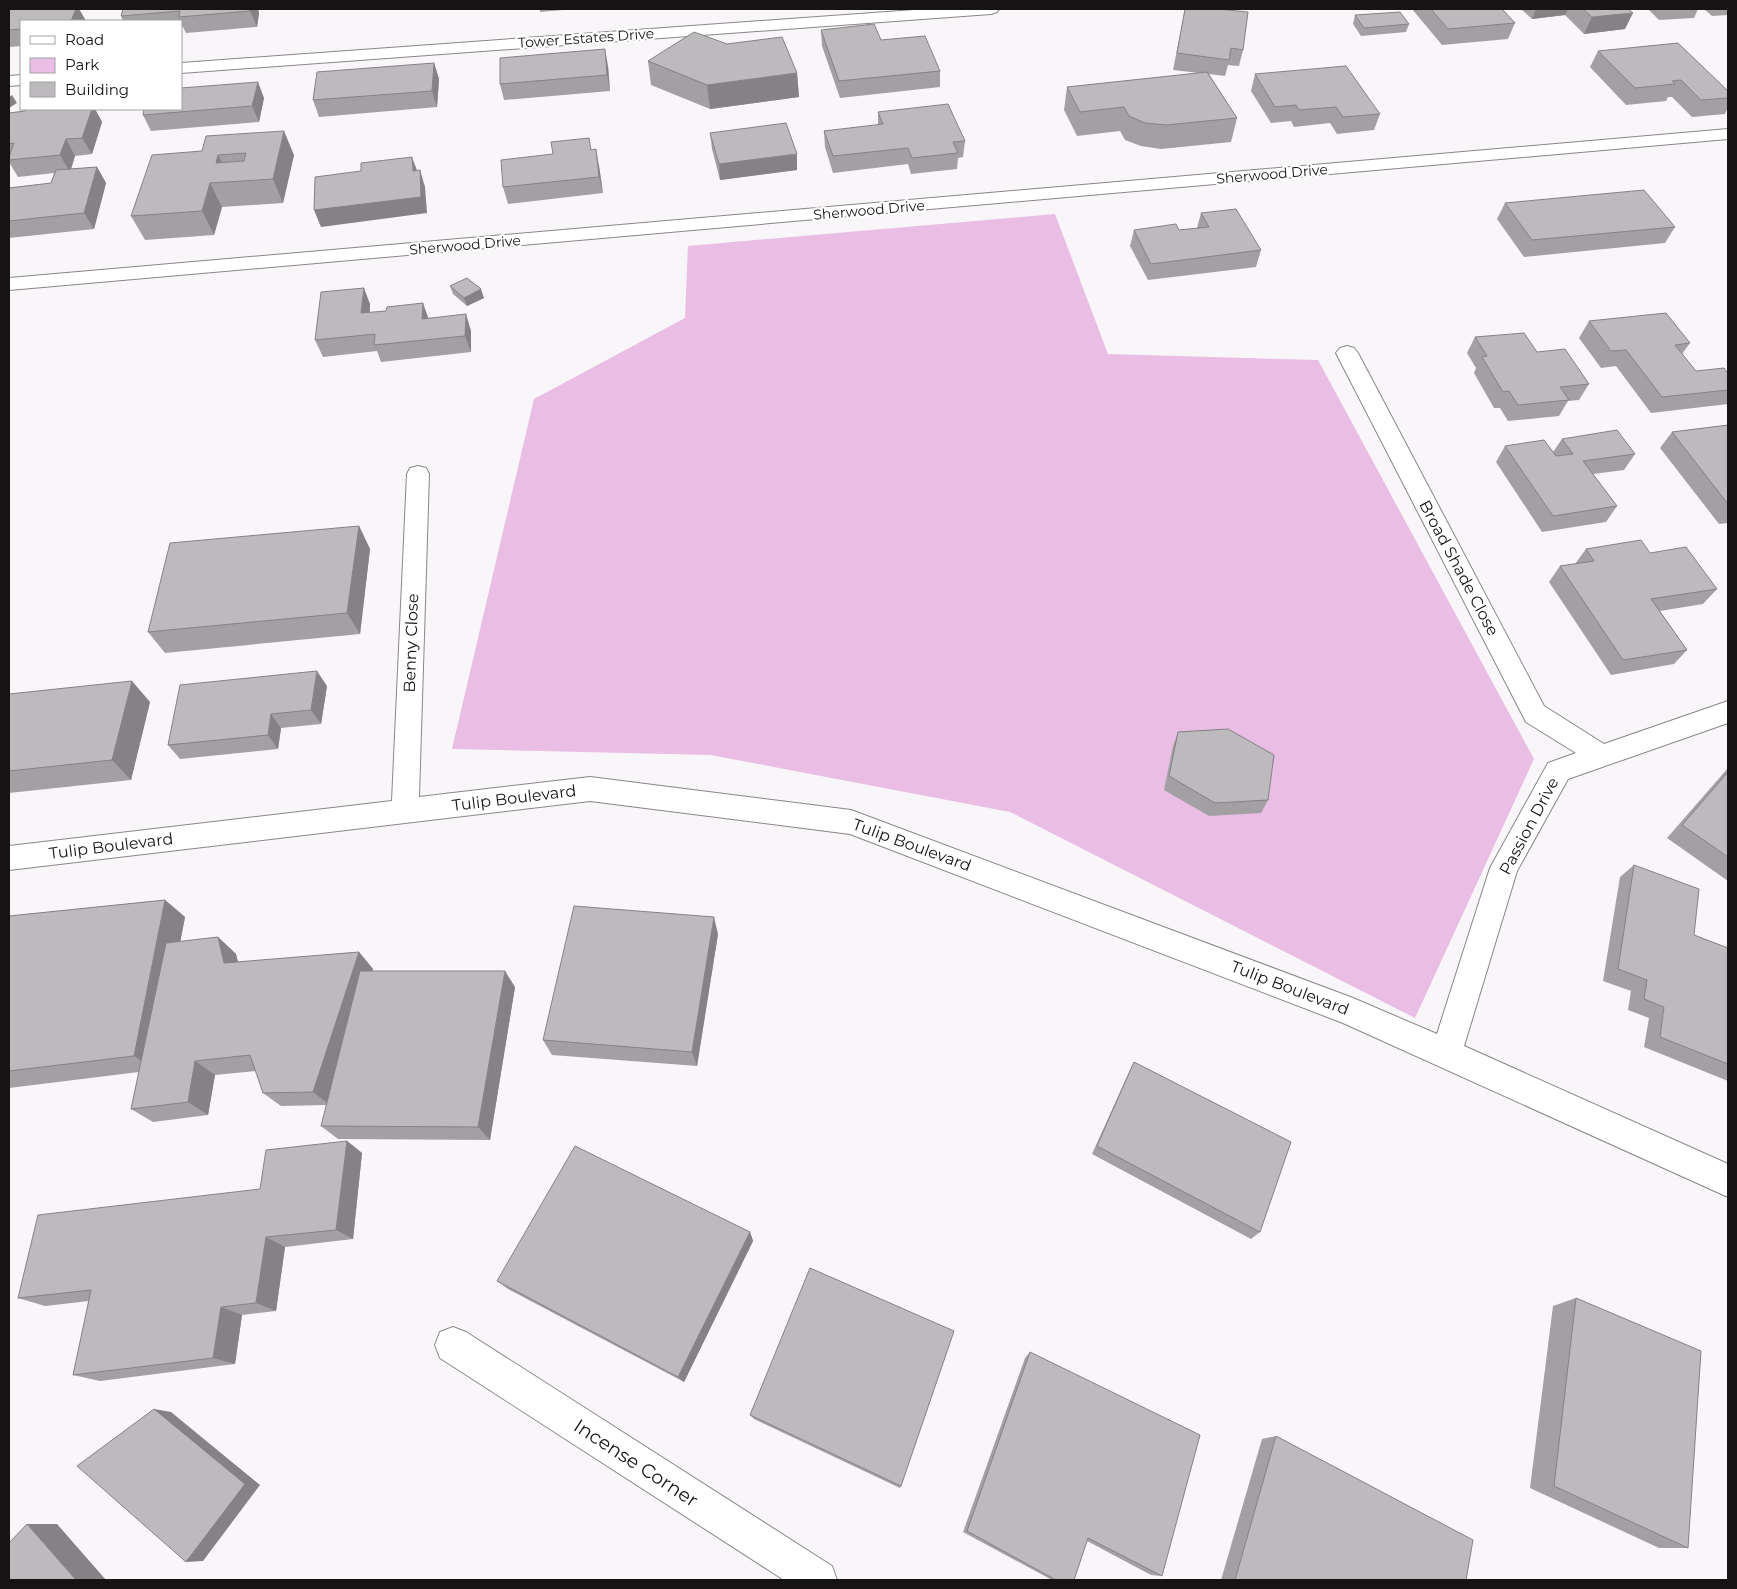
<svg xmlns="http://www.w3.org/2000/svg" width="1737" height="1589" font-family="Montserrat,sans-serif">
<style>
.green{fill:#e9bde4}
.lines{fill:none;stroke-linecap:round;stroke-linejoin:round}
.minor-casing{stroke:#898688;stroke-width:2}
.minor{fill:#fff;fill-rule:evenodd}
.wall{fill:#a3a0a3}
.shaded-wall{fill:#848284}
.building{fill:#bdbabd;stroke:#848284;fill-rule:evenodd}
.labels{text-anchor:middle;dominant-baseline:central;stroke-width:4.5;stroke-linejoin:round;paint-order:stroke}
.far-street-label{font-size:14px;fill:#151314;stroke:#fff}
.street-label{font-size:16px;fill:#151314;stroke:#fff}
.near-street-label{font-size:19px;fill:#151314;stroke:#fff}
</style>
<rect width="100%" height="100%" fill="#f9f6f9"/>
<path class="green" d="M1055 214 1108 354 1318 360 1534 759 1415 1018 1010 812 711 755 452 749 534 399 685 318 688 246Z"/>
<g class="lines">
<g class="minor-casing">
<g id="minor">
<path d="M928 9H999L997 12 991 14 181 73V63Z"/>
<path d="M21 75V85L9 86V76Z"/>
<path d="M1728 129V139L9 290V278Z"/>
<path d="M1347 346 1354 348 1358 353 1544 706 1604 744 1728 701V723L1568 779 1517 871 1464 1046 1728 1164V1197L1343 1023 850 834 590 801 9 870V846L392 801 407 474 410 468 418 466 426 468 429 474 419 797 590 777 851 810 1353 998 1437 1034 1490 868 1548 763 1576 753 1526 722 1336 353 1340 348Z"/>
<path d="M453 1327 466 1332 832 1566 837 1580H784L440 1358 435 1345 440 1332Z"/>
</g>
</g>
<use href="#minor" class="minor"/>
</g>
<g class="wall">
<path d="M9 9H79L86 21H21V46L9 47Z"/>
<path d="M123 9H258L259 13 257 27 186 33 183 27H181V21H123L121 16Z"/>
<path d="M540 9H575L540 12Z"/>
<path d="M1185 9 1243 50 1239 66 1228 65 1225 76 1209 74 1237 118 1231 142 1161 149 1141 146 1125 140 1120 131 1077 136 1064 110 1067 87 1199 73 1173 70Z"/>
<path d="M1412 9H1502L1515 23 1508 39 1442 45Z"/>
<path d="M1521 9H1628L1625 29 1584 34 1565 15 1532 19Z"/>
<path d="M1648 9H1698L1694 18 1659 20Z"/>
<path d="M1704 9H1728V15L1712 16Z"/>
<path d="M1355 15 1409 24 1406 32 1361 36 1353 24Z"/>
<path d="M821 30 881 40 940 71V87L840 98 822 46Z"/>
<path d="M1598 51 1728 91V107L1725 114 1692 117 1672 97H1668L1666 101 1626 105 1590 67Z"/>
<path d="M648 61 797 73 799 97 710 109 651 85Z"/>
<path d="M434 63 439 79 437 107 319 117 313 100Z"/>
<path d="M608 66 610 91 504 100 500 84Z"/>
<path d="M1255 74 1380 114 1374 130 1337 134 1330 123 1294 127 1291 121 1271 123 1251 91Z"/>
<path d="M264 98 259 122 151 131 143 115Z"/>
<path d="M26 109H95L102 122 92 154 75 156 71 169 97 167 106 183 94 229 9 238V188L51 183 54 173 18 177 9 162V113L25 111Z"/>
<path d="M878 112 965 141 963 157 958 158 957 169 911 174 908 164 833 173 825 147 824 131 878 125Z"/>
<path d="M710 133 797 170 720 180 712 149Z"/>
<path d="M592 150 599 166 603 193 508 204 503 187Z"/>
<path d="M202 151 294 155 283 203 222 207 214 235 145 240 131 216Z"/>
<path d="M1505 203 1675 227 1665 243 1524 257 1497 219Z"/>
<path d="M1201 213 1261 250 1256 267 1148 280 1130 246 1134 230H1179L1197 228Z"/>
<path d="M450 286 484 298 467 306 453 294Z"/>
<path d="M370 304V313L386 311 428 318 471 331V352L381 362 377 351 323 357 315 340Z"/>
<path d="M1589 321 1690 343 1682 354 1696 371 1728 374V404L1651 413 1616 366 1601 368 1579 338Z"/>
<path d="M1475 337 1537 352 1589 384 1579 400 1568 401 1559 416 1508 421 1500 408H1494L1474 373 1476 368 1467 353Z"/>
<path d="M1728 425V523L1719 524 1660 448 1672 432Z"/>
<path d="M1562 439 1635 454 1624 470 1593 474 1617 506 1606 522 1542 532 1496 462 1505 446 1553 452Z"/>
<path d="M359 526 370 549 360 634 165 653 148 632Z"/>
<path d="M1586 549 1650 553 1717 589 1703 604 1660 611 1687 650 1674 664 1611 675 1549 582 1560 566 1575 564Z"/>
<path d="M327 686 321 724 281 728 278 749 180 759 168 745Z"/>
<path d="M9 694 150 702 131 780 9 793Z"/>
<path d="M1178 732 1268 800 1261 813 1209 816 1164 790 1173 746Z"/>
<path d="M1728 768V881L1667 838Z"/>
<path d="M1634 865 1694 935 1728 948V1081L1644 1047 1649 1018 1628 1010 1631 991 1603 981 1620 877Z"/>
<path d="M165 900 185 917 180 942 218 937 236 954 238 962 359 952 373 969V971L515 987 490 1140 338 1139 321 1126 327 1105 281 1106 263 1093 256 1071 215 1075 208 1115 153 1122 131 1109 139 1072 9 1088V916Z"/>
<path d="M718 934 697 1066 552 1055 543 1040Z"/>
<path d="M1134 1062 1260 1232 1251 1239 1092 1154 1129 1072Z"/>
<path d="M347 1141 362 1153 353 1239 285 1247 276 1311 242 1315 235 1364 100 1381 73 1375 89 1301 45 1306 18 1298 260 1189Z"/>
<path d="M750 1232 753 1241 684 1382 508 1289 497 1281Z"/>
<path d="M1576 1298 1688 1548H1659L1530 1488 1553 1306Z"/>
<path d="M1030 1352 1162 1576 1151 1575 1087 1541 1074 1580H1052L963 1532 1025 1358Z"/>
<path d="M750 1415 901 1486 900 1488 754 1419Z"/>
<path d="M1276 1436 1466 1580H1221L1262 1439Z"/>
</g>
<g class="shaded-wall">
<path d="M76 9H79L86 21H71Z"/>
<path d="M250 9H258L259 13 257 27 250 11Z"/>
<path d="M1536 9H1568L1565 15 1532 19Z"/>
<path d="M1633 13 1625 29 1584 34 1592 17Z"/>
<path d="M605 49 608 66 610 91 607 75Z"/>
<path d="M434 63 439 79 437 107 432 91Z"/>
<path d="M797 73 799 97 710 109 707 85Z"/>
<path d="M258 82 264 98 259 122 252 106Z"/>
<path d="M12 95 17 103 9 108V97Z"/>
<path d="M92 109H95L102 122 92 154 82 138Z"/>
<path d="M284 131 294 155 283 203 273 179Z"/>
<path d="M66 139 75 156 70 172 60 155Z"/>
<path d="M596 149 599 166 603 193 599 177Z"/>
<path d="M797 154V170L720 180 719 164Z"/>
<path d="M218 155 230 179 216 163Z"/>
<path d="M412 157 418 173 413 171Z"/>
<path d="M97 167 106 183 94 229 84 213Z"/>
<path d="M420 170 425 187 427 213 321 227 314 210Z"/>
<path d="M210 183 222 207 214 235 202 211Z"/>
<path d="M364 288 370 304 368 330 361 313Z"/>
<path d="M481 289 484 298 467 306 464 298Z"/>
<path d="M423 303 429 320 422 319Z"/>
<path d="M466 314 471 331V352L465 336Z"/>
<path d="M359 526 370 549 360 634 347 613Z"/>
<path d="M317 671 327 686 321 724 311 710Z"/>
<path d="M132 681 150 702 131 780 112 760Z"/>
<path d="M271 714 281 728 278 749 268 735Z"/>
<path d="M165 900 185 917 156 1070 134 1056Z"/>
<path d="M714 917 718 934 697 1066 692 1052Z"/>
<path d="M218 937 236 954 242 979 224 963Z"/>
<path d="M359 952 373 969 330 1105 313 1092Z"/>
<path d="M505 971 515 987 490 1140 478 1127Z"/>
<path d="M195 1061 215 1075 208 1115 188 1102Z"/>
<path d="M347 1141 362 1153 353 1239 336 1230Z"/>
<path d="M750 1232 753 1241 684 1382 678 1377Z"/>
<path d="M266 1237 285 1247 276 1311 256 1303Z"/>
<path d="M221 1307 242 1315 235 1364 213 1358Z"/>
<path d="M154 1409 171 1412 260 1485 203 1561 186 1562Z"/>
<path d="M27 1524H57L106 1580H76Z"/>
</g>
<g class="building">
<path d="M9 9H76L71 21H21V29L9 30Z"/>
<path d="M123 9H250V11L179 17 180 11 121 16Z"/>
<path d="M1185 9H1218L1248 12 1243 50 1231 48 1229 60 1177 53Z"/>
<path d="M1431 9H1502L1515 23 1448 29Z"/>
<path d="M1583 9H1628L1633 13 1592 17Z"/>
<path d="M1400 12 1409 24 1364 28 1355 15Z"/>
<path d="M874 24 881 40 925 36 940 71 839 81 821 30Z"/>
<path d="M694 32 727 44 782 37 797 73 707 85 648 61Z"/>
<path d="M1678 43 1728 91V98L1701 100 1681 80 1672 81 1675 84 1635 88 1598 51Z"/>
<path d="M605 49 607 75 500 84V58Z"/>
<path d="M434 63 432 91 313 100 317 72Z"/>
<path d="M1346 66 1380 114 1343 117 1336 107 1299 110 1296 105 1275 107 1255 74Z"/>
<path d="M1207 72 1237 118 1166 125 1145 123 1129 116 1124 107 1080 112 1067 87Z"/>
<path d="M258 82 252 106 143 115 144 109H181V88Z"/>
<path d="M948 104 965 141 953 142 958 153 912 158 908 148 833 156 824 131 883 124 878 112Z"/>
<path d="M26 109H92L82 138 66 139 60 155 9 160V157L14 143 9 144V113L25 111Z"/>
<path d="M786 123 797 154 719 164 710 133Z"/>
<path d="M284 131 273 179 210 183 202 211 131 216 152 155 202 151 206 136ZM246 153 244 161 216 163 218 155Z"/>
<path d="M589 138 591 150 596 149 599 177 503 187 501 160 553 154 551 142Z"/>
<path d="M412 157 413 171 420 170 421 197 314 210 315 177 361 171V163Z"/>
<path d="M97 167 84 213 9 221V188L51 183 56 170Z"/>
<path d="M1644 190 1675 227 1532 240 1505 203Z"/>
<path d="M1236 209 1261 250 1151 264 1134 230 1176 224 1179 230 1209 227 1201 213Z"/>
<path d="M467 278 481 289 464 298 450 286Z"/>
<path d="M364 288 361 313 386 311 387 307 423 303 422 319 466 314 465 336 374 345 375 334 315 340 321 292Z"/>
<path d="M1666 313 1690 343 1675 345 1696 371 1724 368 1728 374V390L1662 397 1626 350 1611 351 1589 321Z"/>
<path d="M1524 333 1537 352 1565 349 1589 384 1560 387 1569 400 1518 405 1509 391 1503 392 1482 357 1487 356 1475 337Z"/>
<path d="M1728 425V504L1672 432Z"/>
<path d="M1617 430 1635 454 1583 461 1617 506 1553 516 1505 446 1544 440 1556 456 1573 454 1562 439Z"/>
<path d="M359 526 347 613 148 632 170 543Z"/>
<path d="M1641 540 1650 553 1686 547 1717 589 1651 599 1687 650 1623 660 1560 566 1594 561 1586 549Z"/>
<path d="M317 671 311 710 271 714 268 735 168 745 180 685Z"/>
<path d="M132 681 112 760 9 771V694Z"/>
<path d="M1228 729 1274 755 1268 800 1215 803 1169 776 1178 732Z"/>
<path d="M1728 772V857L1682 825Z"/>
<path d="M1634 865 1699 889 1694 935 1728 948V1064L1660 1037 1664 1007 1644 999 1647 980 1618 969Z"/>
<path d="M165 900 134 1056 9 1071V916Z"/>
<path d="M574 906 714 917 692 1052 543 1040Z"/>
<path d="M218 937 224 963 359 952 313 1092 263 1093 250 1055 195 1061 188 1102 131 1109 166 943Z"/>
<path d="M360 971H505L478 1127 321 1126Z"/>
<path d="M1134 1062 1291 1142 1260 1232 1097 1146Z"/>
<path d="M347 1141 336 1230 266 1237 256 1303 221 1307 213 1358 73 1375 91 1290 18 1298 38 1215 260 1189 266 1150Z"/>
<path d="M575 1146 750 1232 678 1377 497 1281Z"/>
<path d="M810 1268 954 1331 901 1486 750 1415Z"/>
<path d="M1576 1298 1701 1351 1688 1548 1554 1486Z"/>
<path d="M1030 1352 1200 1435 1162 1576 1088 1538 1074 1580H1056L967 1531Z"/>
<path d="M154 1409 245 1484 186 1562 77 1466Z"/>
<path d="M1276 1436 1473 1540 1466 1580H1235Z"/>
<path d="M27 1524 76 1580H9V1543Z"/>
</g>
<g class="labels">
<g class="far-street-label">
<text transform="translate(586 38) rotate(-4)">Tower Estates Drive</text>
<text transform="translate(1272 174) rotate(-5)">Sherwood Drive</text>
<text transform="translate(869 210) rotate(-5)">Sherwood Drive</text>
<text transform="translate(465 245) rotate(-5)">Sherwood Drive</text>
</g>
<g class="street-label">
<text transform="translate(1459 568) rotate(62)">Broad Shade Close</text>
<text transform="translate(411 643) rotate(-88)">Benny Close</text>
<text transform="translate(514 798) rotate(-7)">Tulip Boulevard</text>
<text transform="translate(1529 826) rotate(-62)">Passion Drive</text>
<text transform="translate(912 845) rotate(20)">Tulip Boulevard</text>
<text transform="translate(111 846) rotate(-7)">Tulip Boulevard</text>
<text transform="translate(1290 988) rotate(21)">Tulip Boulevard</text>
</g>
<g class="near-street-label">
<text transform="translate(636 1463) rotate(33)">Incense Corner</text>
</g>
</g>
<rect width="1737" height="1589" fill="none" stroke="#151314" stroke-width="20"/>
<rect x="20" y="20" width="162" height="90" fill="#ffffff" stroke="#a1a1a1"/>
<rect x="30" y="36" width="25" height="8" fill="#ffffff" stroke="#a1a1a1"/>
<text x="65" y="45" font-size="15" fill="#151314">Road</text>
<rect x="30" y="58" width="25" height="15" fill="#e9bde4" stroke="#a1a1a1"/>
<text x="65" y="70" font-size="15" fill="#151314">Park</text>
<rect x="30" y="82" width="25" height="15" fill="#bdbabd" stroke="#a1a1a1"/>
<text x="65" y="95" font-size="15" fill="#151314">Building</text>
</svg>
